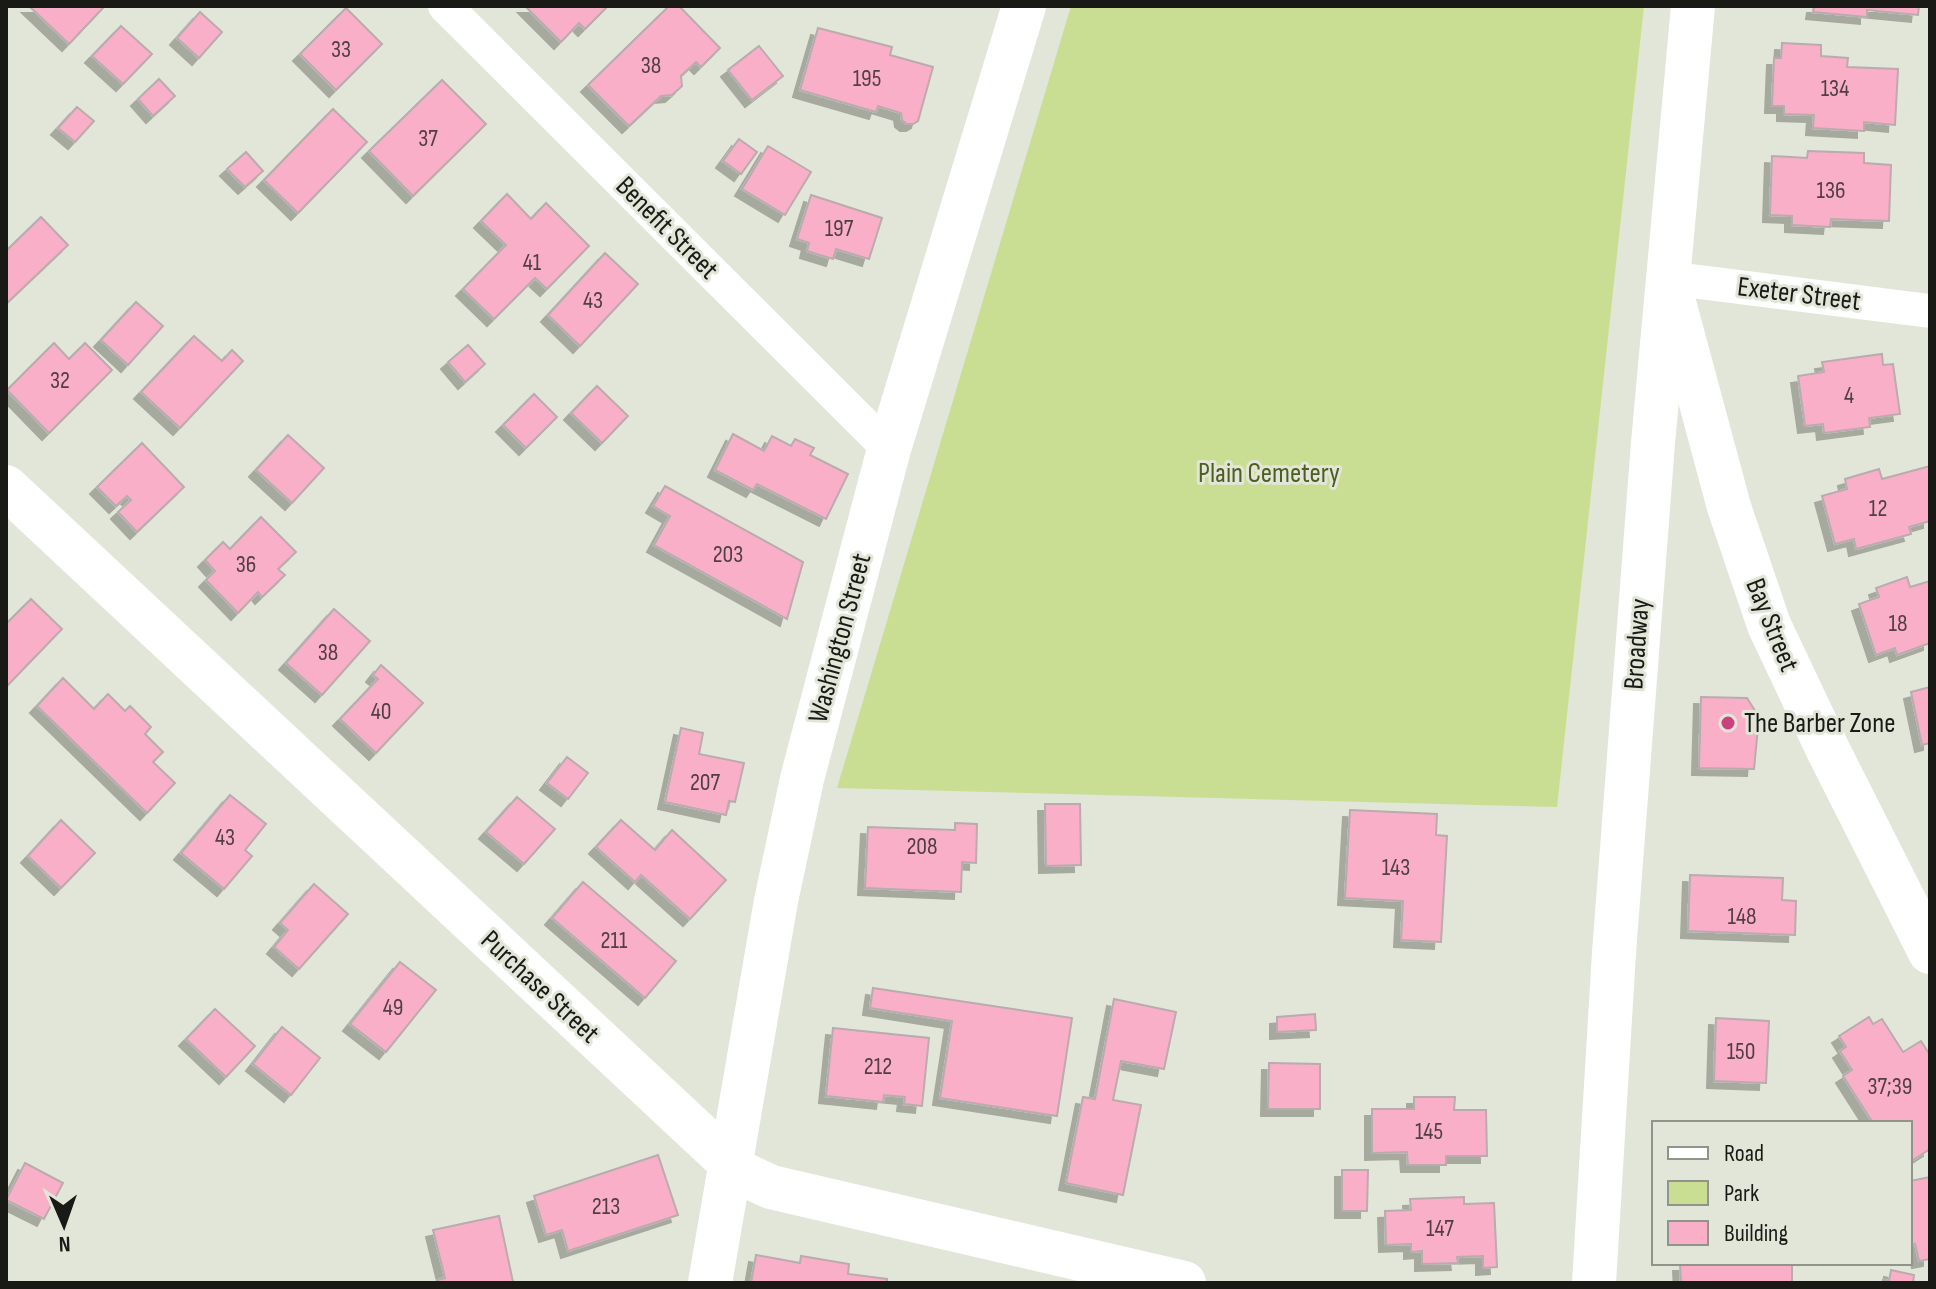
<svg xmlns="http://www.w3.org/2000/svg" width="1936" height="1289" font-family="'Sofia Sans Condensed',sans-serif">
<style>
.green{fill:#c9de93}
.building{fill:#faafc9;stroke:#baabaf;stroke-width:2;filter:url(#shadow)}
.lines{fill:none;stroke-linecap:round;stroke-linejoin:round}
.street{stroke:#fff;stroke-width:34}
.secondary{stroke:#fff;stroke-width:44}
.primary{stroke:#fff;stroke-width:44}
.poi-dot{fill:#c9417d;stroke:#e1e6d8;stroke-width:3}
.labels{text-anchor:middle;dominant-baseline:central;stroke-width:6;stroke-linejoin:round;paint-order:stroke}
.number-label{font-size:24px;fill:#513f43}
.street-label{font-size:28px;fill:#191a16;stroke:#e1e6d8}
.park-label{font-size:28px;fill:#4e5d20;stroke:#e1e6d8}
.poi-label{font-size:28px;fill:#191a16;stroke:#e1e6d8;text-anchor:start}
</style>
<defs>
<filter id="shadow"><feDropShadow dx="-7" dy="7" stdDeviation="0" flood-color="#0004"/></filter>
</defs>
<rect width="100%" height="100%" fill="#e1e6d8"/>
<path class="green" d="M1071 6H1644L1557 807 837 788Z"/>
<g class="building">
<path d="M29 6H101L103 8 69 44Z"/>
<path d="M525 6H608L585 29 579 23 561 42Z"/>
<path d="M669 6H679L720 48 701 67 696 62 681 76 682 86 672 95 661 96 629 126 588 85Z"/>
<path d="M1814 6H1919L1918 15 1867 10V17L1813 12Z"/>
<path d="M346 8 382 44 336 90 300 54Z"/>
<path d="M200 12 222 32 199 58 177 38Z"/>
<path d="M121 26 152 54 123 84 92 56Z"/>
<path d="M818 28 892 47 890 55 933 67 918 121 913 124H907L902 120 901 113 878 106 876 112 800 90Z"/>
<path d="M1782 43 1821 45V56L1848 58 1847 67 1898 69 1895 125 1864 122V131L1813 128 1814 115 1784 114V106H1772L1774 58H1781Z"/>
<path d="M759 46 783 76 752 100 728 70Z"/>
<path d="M159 79 175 96 153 116 138 99Z"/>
<path d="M442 80 486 124 413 196 369 151Z"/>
<path d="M77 107 94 121 75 142 58 128Z"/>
<path d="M333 109 367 142 298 213 264 180Z"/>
<path d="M739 139 757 152 741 174 723 161Z"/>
<path d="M768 146 811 172 785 215 742 189Z"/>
<path d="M1808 151 1864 153V163L1891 165 1889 221 1831 219 1830 227 1792 225V216L1770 215 1772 156 1807 158Z"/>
<path d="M246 152 263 171 245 187 227 169Z"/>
<path d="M507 194 531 219 546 203 589 246 547 289 535 278 494 319 463 289 506 245 481 221Z"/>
<path d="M811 195 882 218 869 259 836 249 833 259 807 251 809 243 797 239Z"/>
<path d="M41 217 68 245 6 304V251Z"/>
<path d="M605 253 638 284 580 346 548 315Z"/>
<path d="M136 302 163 326 128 365 101 340Z"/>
<path d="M194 336 222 361 232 350 243 361 180 428 141 392Z"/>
<path d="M54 343 69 359 85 343 112 370 49 433 7 390Z"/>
<path d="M468 345 485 364 465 382 448 362Z"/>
<path d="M1882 354 1883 365 1893 364 1900 414 1869 418 1870 427 1824 433 1823 424 1805 426 1798 376 1824 372 1822 362Z"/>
<path d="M597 386 628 416 602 443 571 413Z"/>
<path d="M534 394 557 417 526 448 503 425Z"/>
<path d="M733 434 764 451 772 436 791 446 795 439 814 448 810 455 848 474 826 519 757 484 753 490 715 470Z"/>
<path d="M288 435 324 468 292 503 256 470Z"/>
<path d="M142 443 184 487 137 532 118 512 131 500 127 496 116 506 97 487Z"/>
<path d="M1930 466V521L1909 527 1911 534 1856 549 1854 539 1835 544 1822 496 1847 489 1845 479 1879 469 1882 479Z"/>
<path d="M665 486 803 562 787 619 654 545 670 516 653 506Z"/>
<path d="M261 517 296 552 278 569 285 575 262 597 258 592 238 613 206 580 215 571 205 560 223 542 230 549Z"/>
<path d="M1907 577 1910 587 1930 581V643L1897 655 1895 648 1876 655 1859 604 1879 597 1876 588Z"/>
<path d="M31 599 62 629 6 687V624Z"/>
<path d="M334 609 370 641 322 695 286 663Z"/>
<path d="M381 665 423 703 376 753 340 719 378 679 373 675Z"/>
<path d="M63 678 94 709 108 694 125 711 130 706 151 727 145 734 163 752 153 762 175 783 147 813 37 706Z"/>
<path d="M1930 687V743L1922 745 1911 692Z"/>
<path d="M1701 697 1747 698 1759 717 1754 769 1699 768Z"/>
<path d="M681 728 703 733 699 754 744 763 735 802 729 801 726 815 665 802Z"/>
<path d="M567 757 588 773 568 799 547 783Z"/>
<path d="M230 795 266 824 245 850 252 856 224 889 181 853Z"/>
<path d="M517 797 555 829 524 864 486 832Z"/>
<path d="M1045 804H1080L1081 865 1046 866Z"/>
<path d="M1350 810 1437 814 1436 835 1447 836 1441 942 1401 940 1403 901 1345 898Z"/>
<path d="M61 820 95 853 61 888 28 856Z"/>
<path d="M621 820 655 850 672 830 726 880 690 919 641 875 635 882 596 847Z"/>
<path d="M955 823 977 824 976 863 962 862 961 892 865 888 868 827 955 830Z"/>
<path d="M1690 875 1783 878 1782 900 1796 901 1795 935 1688 931Z"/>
<path d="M583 882 676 961 645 998 552 918Z"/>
<path d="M314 884 348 914 299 969 274 947 288 930 280 923Z"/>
<path d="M400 962 436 990 386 1052 350 1024Z"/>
<path d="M873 988 1072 1018 1057 1116 940 1098 952 1021 870 1008Z"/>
<path d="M1114 999 1176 1012 1164 1069 1121 1061 1113 1100 1141 1105 1123 1195 1066 1183 1083 1097 1095 1099Z"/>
<path d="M215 1009 255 1046 226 1077 186 1039Z"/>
<path d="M1315 1014 1316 1030 1277 1032V1017Z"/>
<path d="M1869 1017 1873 1024 1882 1019 1903 1052 1921 1041 1930 1055V1149L1910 1162V1123H1873L1843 1076 1852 1070 1840 1051 1846 1047 1839 1036Z"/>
<path d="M1716 1018 1769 1021 1766 1083 1714 1081Z"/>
<path d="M282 1027 320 1058 291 1095 253 1064Z"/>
<path d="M833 1028 929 1038 922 1106 904 1104 905 1097 884 1095 883 1102 826 1096Z"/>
<path d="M1269 1063 1320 1064V1109H1268Z"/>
<path d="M1414 1097H1455L1454 1110H1486L1487 1156H1446V1165H1408L1407 1152 1372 1153V1109H1414Z"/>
<path d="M658 1155 678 1215 568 1251 562 1230 546 1235 534 1196Z"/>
<path d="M25 1163 63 1183 44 1219 6 1200Z"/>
<path d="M1342 1170H1368L1367 1211H1342Z"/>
<path d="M1930 1177V1259L1919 1261 1915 1244 1910 1245V1181Z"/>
<path d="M1464 1197V1204L1494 1203 1497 1267 1483 1268V1256L1457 1257 1458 1263 1422 1264V1251L1411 1252V1244L1386 1245 1385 1211 1411 1210 1410 1199Z"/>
<path d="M499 1216 513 1282 439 1283 438 1280 445 1278 433 1230Z"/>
<path d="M756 1255 800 1263 801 1256 849 1264 848 1274 887 1279V1283H751Z"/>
<path d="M1792 1263V1283H1681L1680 1264Z"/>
<path d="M1891 1270 1914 1275 1913 1283H1882L1883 1280 1889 1281Z"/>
</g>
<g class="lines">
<g class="street">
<path d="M445 6 889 449"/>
<path d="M1667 278 1930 311"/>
</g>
<g class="secondary">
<path d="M1669 284 1729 507 1769 625 1829 752 1930 952"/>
<path d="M6 487 741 1173 771 1187 1184 1283"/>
<path d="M710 1283 776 901 802 779 889 449 1024 6"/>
</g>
<path class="primary" d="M1594 1283 1614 953 1653 443 1693 6"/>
</g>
<circle class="poi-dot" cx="1728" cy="723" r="8"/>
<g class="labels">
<g class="number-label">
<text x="341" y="49">33</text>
<text x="651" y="65">38</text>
<text x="867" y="78">195</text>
<text x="1835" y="88">134</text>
<text x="428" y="138">37</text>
<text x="1831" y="190">136</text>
<text x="839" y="228">197</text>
<text x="532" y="262">41</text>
<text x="593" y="300">43</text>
<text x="60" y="380">32</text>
<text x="1849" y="395">4</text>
<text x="1878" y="508">12</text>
<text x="728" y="554">203</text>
<text x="246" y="564">36</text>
<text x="1898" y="623">18</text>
<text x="328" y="652">38</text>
<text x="381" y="711">40</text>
<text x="705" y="782">207</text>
<text x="225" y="837">43</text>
<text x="922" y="846">208</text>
<text x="1396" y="867">143</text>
<text x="1742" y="916">148</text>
<text x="614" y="940">211</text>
<text x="393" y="1007">49</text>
<text x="1741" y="1051">150</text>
<text x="878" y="1066">212</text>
<text x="1890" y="1086">37;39</text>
<text x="1429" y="1131">145</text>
<text x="606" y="1206">213</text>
<text x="1440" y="1228">147</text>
</g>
<g class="street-label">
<text transform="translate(667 228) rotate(45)">Benefit Street</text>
<text transform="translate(1799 294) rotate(7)">Exeter Street</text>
<text transform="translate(1772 625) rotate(68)">Bay Street</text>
<text transform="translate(840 638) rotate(-75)">Washington Street</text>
<text transform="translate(1637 644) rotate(-86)">Broadway</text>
<text transform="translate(540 987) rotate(43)">Purchase Street</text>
</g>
<g class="park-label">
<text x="1269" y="473">Plain Cemetery</text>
</g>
<g class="poi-label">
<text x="1744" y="723">The Barber Zone</text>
</g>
</g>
<rect width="1936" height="1289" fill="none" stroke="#191a16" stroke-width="16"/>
<rect x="1652" y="1121" width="260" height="144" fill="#e1e6d8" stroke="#91948a" stroke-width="2"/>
<rect x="1668" y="1147" width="40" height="12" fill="#ffffff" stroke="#91948a" stroke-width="2"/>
<text x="1724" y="1161" font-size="24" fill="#191a16">Road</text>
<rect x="1668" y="1181" width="40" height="24" fill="#c9de93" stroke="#91948a" stroke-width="2"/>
<text x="1724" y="1201" font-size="24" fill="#191a16">Park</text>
<rect x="1668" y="1221" width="40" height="24" fill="#faafc9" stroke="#91948a" stroke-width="2"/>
<text x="1724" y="1241" font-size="24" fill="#191a16">Building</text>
<g transform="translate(64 1225) rotate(178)" stroke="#e1e6d8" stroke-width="6" paint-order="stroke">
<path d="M0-6L14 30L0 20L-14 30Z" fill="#191a16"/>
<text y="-12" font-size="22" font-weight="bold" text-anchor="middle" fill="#191a16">N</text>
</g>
</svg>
